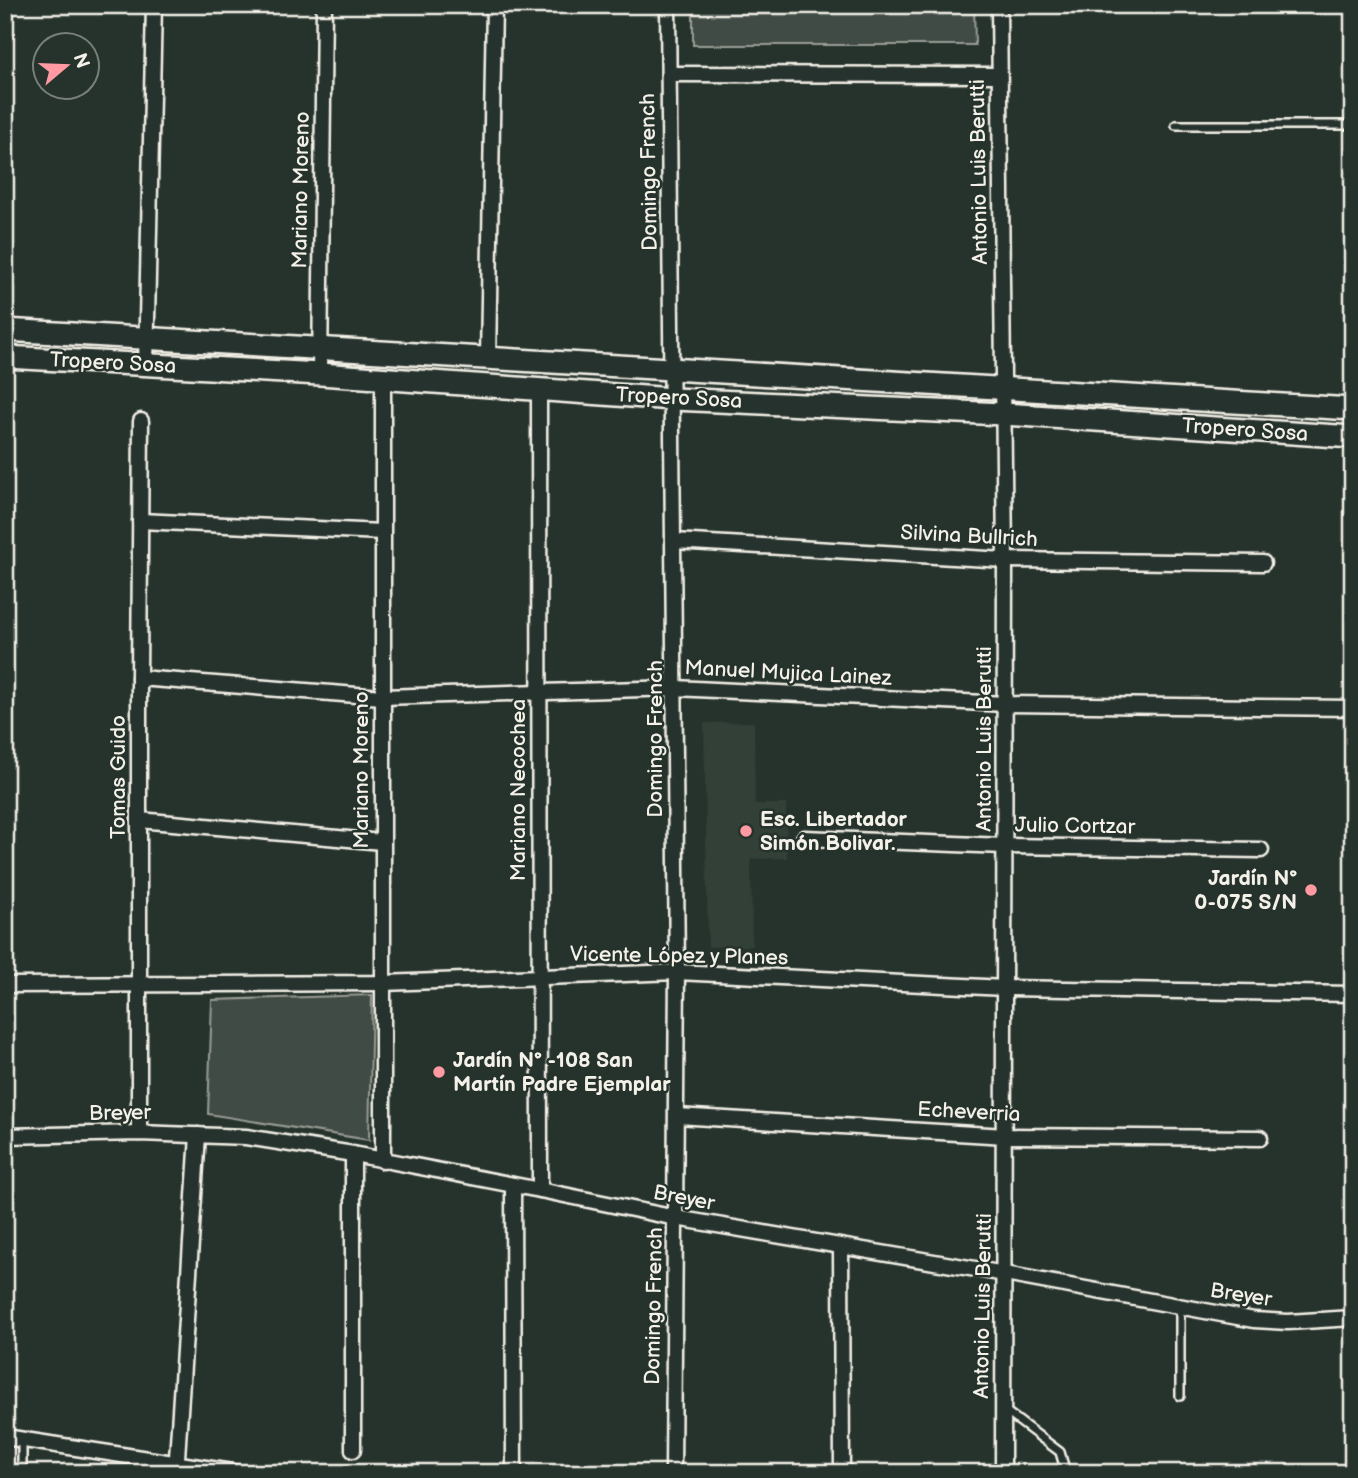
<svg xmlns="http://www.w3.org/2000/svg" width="1358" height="1478" font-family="'Balsamiq Sans',sans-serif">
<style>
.built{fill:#333f39}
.green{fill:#414b45;stroke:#9a9e96;stroke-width:2}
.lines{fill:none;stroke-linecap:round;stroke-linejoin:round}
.lane-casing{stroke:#f4f1e8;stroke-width:12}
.street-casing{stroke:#f4f1e8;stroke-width:19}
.secondary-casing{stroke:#f4f1e8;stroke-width:26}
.lane{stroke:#26332d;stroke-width:7}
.street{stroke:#26332d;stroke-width:14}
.secondary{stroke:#26332d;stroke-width:21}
.poi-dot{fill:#ff9aa2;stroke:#26332d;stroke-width:2.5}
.labels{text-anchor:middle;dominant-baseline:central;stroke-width:5;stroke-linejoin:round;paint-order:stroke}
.street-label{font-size:21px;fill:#f4f1e8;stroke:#26332d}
.poi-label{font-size:21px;font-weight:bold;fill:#f4f1e8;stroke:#26332d;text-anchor:start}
</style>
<rect width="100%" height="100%" fill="#26332d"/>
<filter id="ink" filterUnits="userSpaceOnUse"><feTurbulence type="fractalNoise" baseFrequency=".0143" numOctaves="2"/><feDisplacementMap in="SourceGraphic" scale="14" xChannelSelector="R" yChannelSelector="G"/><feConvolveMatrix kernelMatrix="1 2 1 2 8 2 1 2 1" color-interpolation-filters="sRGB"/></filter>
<g filter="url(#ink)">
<path class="built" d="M754 722 755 804H786L787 858 751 859 752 946 708 947 704 723Z"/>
<g class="green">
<path d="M693 5H974L975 45H693Z"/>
<path d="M372 995 369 1140 208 1114 212 1000Z"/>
</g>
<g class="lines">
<g class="lane-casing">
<g id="lane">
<path d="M1176 125H1353"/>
<path d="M1180 1396V1307"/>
<path d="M1004 1410 1060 1452 1066 1473"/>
<path d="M22 1473V1440"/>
</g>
</g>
<g class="street-casing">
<g id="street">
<path d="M668 5 677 972 673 1473"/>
<path d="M999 5 1005 560 1003 1473"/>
<path d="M669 74 999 75"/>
<path d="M488 359 494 5"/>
<path d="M146 365 154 5"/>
<path d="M320 374 324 5"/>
<path d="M383 378V1161"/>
<path d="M539 389 540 1190"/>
<path d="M140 521 382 532"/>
<path d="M674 541 1005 560 1263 563"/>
<path d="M139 678 382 697 675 688 1005 704 1353 708"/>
<path d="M139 820 382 842"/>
<path d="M804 838 1004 846 1261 850"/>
<path d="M5 985 383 983 677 972 1005 988 1353 994"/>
<path d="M677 1116 1006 1136 1260 1138"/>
<path d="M139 1133V678L141 421"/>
<path d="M5 1136 139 1133 246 1137 353 1154 540 1190 676 1218 1005 1274 1254 1320 1288 1322 1353 1318"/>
<path d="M513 1185 514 1473"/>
<path d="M841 1247 842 1473"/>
<path d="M5 1437 238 1473"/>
<path d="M353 1450V1154"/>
<path d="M176 1473 198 1135"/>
</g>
</g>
<g class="secondary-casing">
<g id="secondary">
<path d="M5 330 1353 409"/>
<path d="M5 357 320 374 673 399 1003 414 1353 437"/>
</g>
</g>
<use href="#lane" class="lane"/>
<use href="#street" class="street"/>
<use href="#secondary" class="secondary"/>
</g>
</g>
<g class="poi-dot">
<circle cx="746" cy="831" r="7"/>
<circle cx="1311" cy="890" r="7"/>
<circle cx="439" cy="1072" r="7"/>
</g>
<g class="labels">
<g class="street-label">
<text transform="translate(649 172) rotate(-91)">Domingo French</text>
<text transform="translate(979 172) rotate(-91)">Antonio Luis Berutti</text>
<text transform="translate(301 190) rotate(-89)">Mariano Moreno</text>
<text transform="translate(113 363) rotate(3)">Tropero Sosa</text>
<text transform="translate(679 398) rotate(3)">Tropero Sosa</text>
<text transform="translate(1245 430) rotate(4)">Tropero Sosa</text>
<text transform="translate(969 536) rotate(3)">Silvina Bullrich</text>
<text transform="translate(788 673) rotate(3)">Manuel Mujica Lainez</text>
<text transform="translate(655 739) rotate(-90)">Domingo French</text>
<text transform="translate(984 739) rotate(-90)">Antonio Luis Berutti</text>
<text transform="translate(361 770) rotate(-90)">Mariano Moreno</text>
<text transform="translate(118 777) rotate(-90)">Tomas Guido</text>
<text transform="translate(518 790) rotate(-90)">Mariano Necochea</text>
<text transform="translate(1075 826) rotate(1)">Julio Cortzar</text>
<text transform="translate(679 956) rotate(1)">Vicente López y Planes</text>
<text transform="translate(969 1112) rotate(3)">Echeverria</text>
<text transform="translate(120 1113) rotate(-1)">Breyer</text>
<text transform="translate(684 1198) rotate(11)">Breyer</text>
<text transform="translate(1241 1295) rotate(9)">Breyer</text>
<text transform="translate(654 1306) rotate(-89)">Domingo French</text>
<text transform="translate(983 1306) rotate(-89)">Antonio Luis Berutti</text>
</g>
<g class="poi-label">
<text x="760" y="819">Esc. Libertador<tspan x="760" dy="24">Simón Bolivar.</tspan></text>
<text x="1297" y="878" text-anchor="end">Jardín N°<tspan x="1297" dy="24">0-075 S/N</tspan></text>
<text x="453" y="1060">Jardín N° -108 San<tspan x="453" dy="24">Martín Padre Ejemplar</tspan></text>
</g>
</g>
<rect width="1358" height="1478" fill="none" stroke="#26332d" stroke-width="28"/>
<rect x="14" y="14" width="1330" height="1450" fill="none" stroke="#f4f1e8" stroke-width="2.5" filter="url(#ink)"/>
<g transform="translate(66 66) rotate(71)"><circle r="33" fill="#26332d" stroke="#787f78" stroke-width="2"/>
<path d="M0-5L12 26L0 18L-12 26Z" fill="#ff9aa2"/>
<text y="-10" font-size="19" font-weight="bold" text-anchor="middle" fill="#f4f1e8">N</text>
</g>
</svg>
